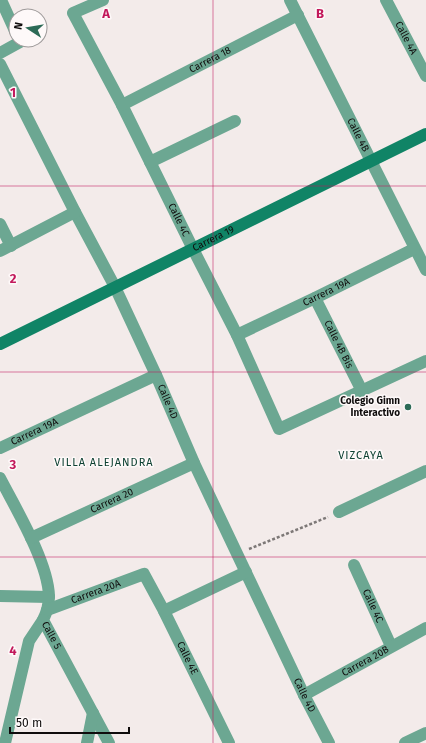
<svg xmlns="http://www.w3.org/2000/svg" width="426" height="743" font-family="'Fira Sans',sans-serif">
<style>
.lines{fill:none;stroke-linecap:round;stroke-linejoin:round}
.path{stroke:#7d7877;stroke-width:2.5;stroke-dasharray:3 2;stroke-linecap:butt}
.street{stroke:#6ca792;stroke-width:12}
.secondary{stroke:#108466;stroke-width:12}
.grid{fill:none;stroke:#c2185b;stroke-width:1;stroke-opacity:0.55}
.poi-dot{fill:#2c6a56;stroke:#fef9f9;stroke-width:1.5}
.labels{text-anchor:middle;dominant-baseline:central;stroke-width:3;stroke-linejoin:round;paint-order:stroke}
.street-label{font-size:10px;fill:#0f0c0c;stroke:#fef9f9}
.poi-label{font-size:10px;font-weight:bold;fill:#0f0c0c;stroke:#fef9f9;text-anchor:end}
.neighbourhood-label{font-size:11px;letter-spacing:1px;fill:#0d4132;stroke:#fef9f9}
.grid-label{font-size:13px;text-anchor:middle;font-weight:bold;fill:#c2185b;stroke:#fef9f9;stroke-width:3;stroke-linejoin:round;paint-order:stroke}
</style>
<rect width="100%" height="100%" fill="#f3ebea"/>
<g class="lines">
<path class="path" d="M249 549 328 517"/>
<g class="street">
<path d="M1 0 16 33"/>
<path id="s1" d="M103 0 73 13 122 105 193 249 237 335 279 429 426 361"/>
<path id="s2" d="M290 0 426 270"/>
<path id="s3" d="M386 0 426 76"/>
<path d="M0 53 20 42 19 40"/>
<path id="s4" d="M0 64 75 212 115 287 156 375 194 463 304 695 329 743"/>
<path id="s5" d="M122 105 298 15"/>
<path d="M150 162 235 121"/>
<path d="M0 224 11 246"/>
<path d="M0 251 75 212"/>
<path id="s6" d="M315 298 362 391"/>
<path id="s7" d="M237 335 315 298 414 249"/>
<path id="s8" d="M0 448 156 375"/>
<path id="s9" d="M0 478C16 509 48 562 49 596 49 605 47 612 43 620L109 743"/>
<path d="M339 512 426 471"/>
<path id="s10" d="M31 538 194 463"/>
<path id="s11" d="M354 565 391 646"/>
<path d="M0 596 49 597"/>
<path id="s12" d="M47 610 144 574 164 611 229 743"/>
<path d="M164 611 246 572"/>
<path id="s13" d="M304 695 426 628"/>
<path d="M5 743 29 641 43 620"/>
<path d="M87 743 93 713"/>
<path d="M405 743 426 733"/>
</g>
<path class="secondary" id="s14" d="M0 344 426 134"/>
</g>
<path class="grid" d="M213 0V743M0 186H426M0 372H426M0 557H426"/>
<circle class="poi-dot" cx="408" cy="407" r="4"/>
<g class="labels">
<g class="street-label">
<text stroke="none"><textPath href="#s3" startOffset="43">Calle 4A</textPath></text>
<text stroke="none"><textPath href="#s5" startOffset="99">Carrera 18</textPath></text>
<text stroke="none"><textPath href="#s2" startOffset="151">Calle 4B</textPath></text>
<text stroke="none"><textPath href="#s1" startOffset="265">Calle 4C</textPath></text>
<text stroke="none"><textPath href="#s14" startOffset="238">Carrera 19</textPath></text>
<text stroke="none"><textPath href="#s7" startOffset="99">Carrera 19A</textPath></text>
<text stroke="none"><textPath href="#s6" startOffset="52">Calle 4B Bis</textPath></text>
<text stroke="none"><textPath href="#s4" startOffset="377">Calle 4D</textPath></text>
<text stroke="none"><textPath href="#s8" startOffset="38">Carrera 19A</textPath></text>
<text stroke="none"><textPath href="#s10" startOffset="89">Carrera 20</textPath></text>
<text stroke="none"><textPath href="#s12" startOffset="52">Carrera 20A</textPath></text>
<text stroke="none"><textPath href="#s11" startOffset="45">Calle 4C</textPath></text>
<text stroke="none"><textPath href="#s9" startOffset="171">Calle 5</textPath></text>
<text stroke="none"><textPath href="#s12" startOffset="198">Calle 4E</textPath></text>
<text stroke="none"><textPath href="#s13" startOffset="70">Carrera 20B</textPath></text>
<text stroke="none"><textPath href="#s4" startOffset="701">Calle 4D</textPath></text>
</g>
<g class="poi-label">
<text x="400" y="401">Colegio Gimn<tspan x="400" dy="12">Interactivo</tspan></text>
</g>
<g class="neighbourhood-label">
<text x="361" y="455">VIZCAYA</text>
<text x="104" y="462">VILLA ALEJANDRA</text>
</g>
</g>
<g class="grid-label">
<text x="106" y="18">A</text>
<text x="320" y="18">B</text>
<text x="13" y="97">1</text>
<text x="13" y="283">2</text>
<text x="13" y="469">3</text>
<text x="13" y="655">4</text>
</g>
<g transform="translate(28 28) rotate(282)"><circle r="19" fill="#fef9f9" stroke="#9e9a9a"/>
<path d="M0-3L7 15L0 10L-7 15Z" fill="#2c6a56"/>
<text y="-6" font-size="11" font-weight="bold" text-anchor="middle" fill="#0f0c0c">N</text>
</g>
<path d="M10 727v6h119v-6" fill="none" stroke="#0f0c0c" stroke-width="2"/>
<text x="16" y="727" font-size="12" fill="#0f0c0c" stroke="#fef9f9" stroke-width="3" paint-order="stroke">50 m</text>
</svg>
